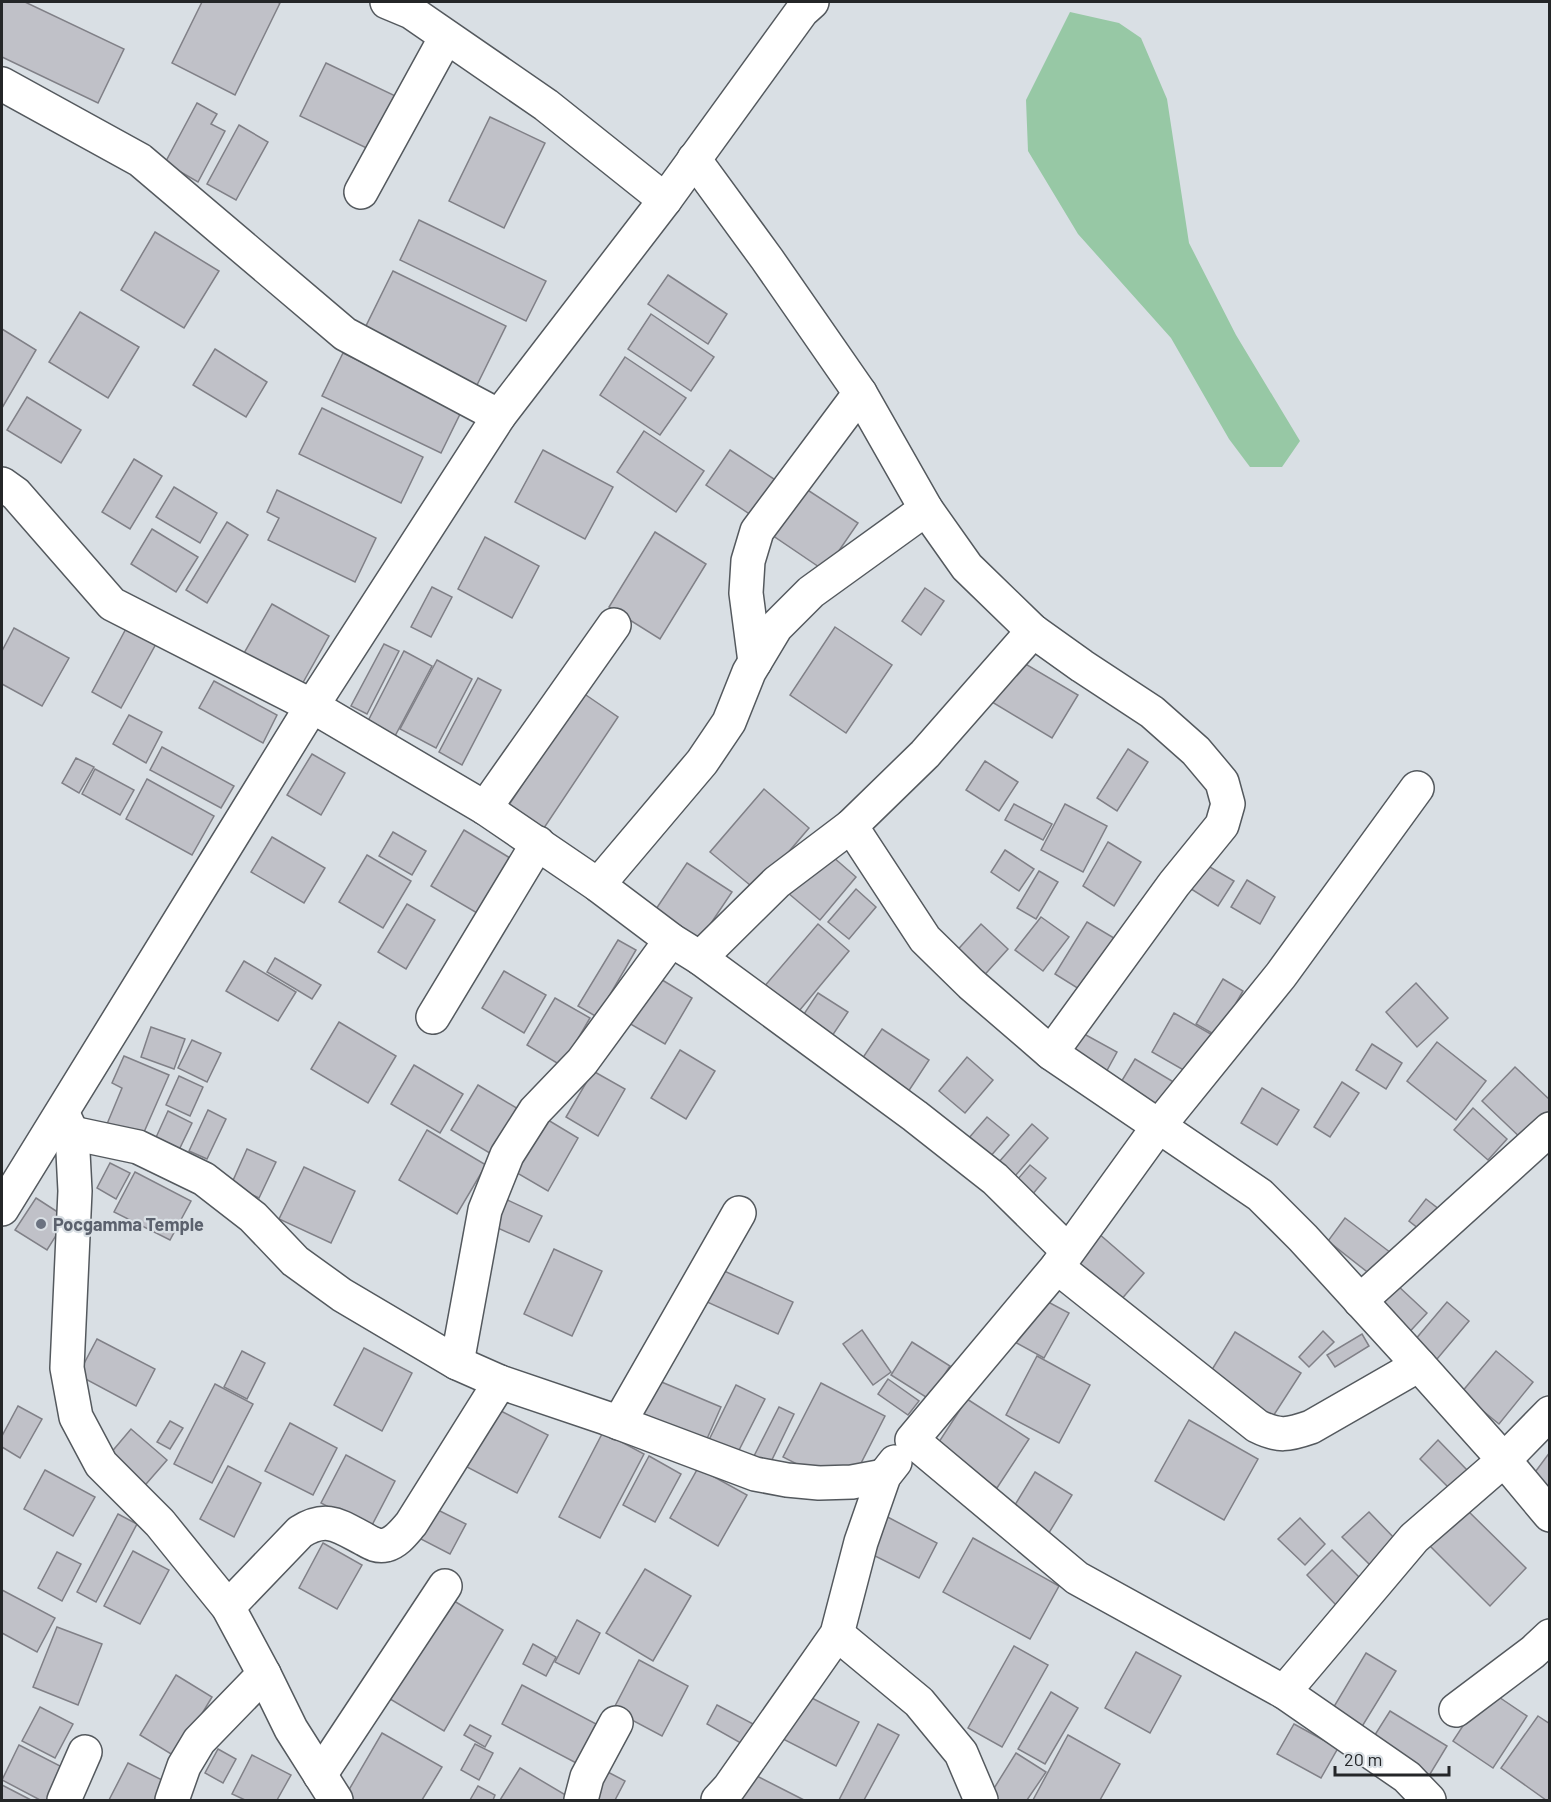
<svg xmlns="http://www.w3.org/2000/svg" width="1551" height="1802" font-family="Barlow,sans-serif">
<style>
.green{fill:#97c8a5}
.building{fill:#c0c1c8;stroke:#808087;stroke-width:1.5}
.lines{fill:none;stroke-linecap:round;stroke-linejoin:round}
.minor-casing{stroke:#54595e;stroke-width:36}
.minor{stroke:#fff;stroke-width:33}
.worship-dot{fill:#6b7280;stroke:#d9dfe4;stroke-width:2}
.labels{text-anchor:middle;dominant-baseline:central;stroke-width:4.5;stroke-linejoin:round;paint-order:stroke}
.worship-label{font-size:18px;font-weight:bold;fill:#5b616d;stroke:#d9dfe4;text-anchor:start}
</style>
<rect width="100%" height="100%" fill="#d9dfe4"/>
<path class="green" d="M1070 12 1119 23 1141 38 1167 99 1189 243 1236 335 1300 441 1282 467H1250L1229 439 1171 338 1078 234 1028 151 1026 100Z"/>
<g class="building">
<path d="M2 2H25L124 49 98 103 2 57Z"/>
<path d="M202 2H277L280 3 235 95 172 63Z"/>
<path d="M326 63 406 101 381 155 300 116Z"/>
<path d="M197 103 217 114 211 124 225 131 198 182 165 163Z"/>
<path d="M490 117 545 143 504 228 449 201Z"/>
<path d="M239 125 268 142 236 200 207 184Z"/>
<path d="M419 220 546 281 526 321 400 260Z"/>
<path d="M155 232 219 271 184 328 121 290Z"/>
<path d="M393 271 506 326 475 389 362 334Z"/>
<path d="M668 275 727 314 708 344 648 304Z"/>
<path d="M80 312 139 347 108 398 49 362Z"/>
<path d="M651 314 714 357 691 391 628 349Z"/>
<path d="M2 329 36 350 2 408Z"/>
<path d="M215 349 267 382 246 417 193 385Z"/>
<path d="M343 353 462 410 441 453 322 396Z"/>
<path d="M625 357 686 398 660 435 600 395Z"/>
<path d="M27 397 81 430 61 463 7 430Z"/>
<path d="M322 408 423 457 401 503 299 454Z"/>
<path d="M644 431 704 471 676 512 617 472Z"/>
<path d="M543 450 613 487 585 539 515 502Z"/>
<path d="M730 450 777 481 754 517 706 485Z"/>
<path d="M134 459 162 476 130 529 102 512Z"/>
<path d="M800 485 858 523 825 571 769 533Z"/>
<path d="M174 487 217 513 200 543 156 517Z"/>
<path d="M277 490 376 538 355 582 268 540 279 518 267 512Z"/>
<path d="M227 522 248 535 207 603 186 590Z"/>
<path d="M152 529 198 557 176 592 131 564Z"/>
<path d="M655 532 706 564 660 639 609 607Z"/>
<path d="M485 537 539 566 512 618 458 589Z"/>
<path d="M432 587 452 597 431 637 411 627Z"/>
<path d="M925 588 944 601 921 635 902 621Z"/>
<path d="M272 604 329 636 296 695 239 662Z"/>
<path d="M128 625 157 642 121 708 92 692Z"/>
<path d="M835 627 892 665 846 733 790 695Z"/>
<path d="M14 628 69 658 42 706 2 684V651Z"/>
<path d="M384 644 399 651 367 714 351 706Z"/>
<path d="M404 651 432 666 395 736 368 721Z"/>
<path d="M1012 656 1078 695 1052 738 987 699Z"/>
<path d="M437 660 472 679 436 748 400 729Z"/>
<path d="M478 678 501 690 462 765 439 752Z"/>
<path d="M214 681 277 715 263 743 199 708Z"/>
<path d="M583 693 618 717 540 834 505 811Z"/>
<path d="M129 715 162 732 146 763 113 744Z"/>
<path d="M162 747 234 786 221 808 150 770Z"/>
<path d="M1128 749 1148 762 1117 811 1097 798Z"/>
<path d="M312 754 345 773 321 815 287 795Z"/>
<path d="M76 758 94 767 79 793 62 783Z"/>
<path d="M985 761 1018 782 999 811 966 790Z"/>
<path d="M95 769 134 790 120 815 82 794Z"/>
<path d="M147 779 214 816 192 855 126 819Z"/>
<path d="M764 789 809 828 756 890 710 852Z"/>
<path d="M1014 804 1052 824 1043 840 1005 820Z"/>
<path d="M1065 804 1107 826 1083 872 1041 850Z"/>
<path d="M464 830 510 858 477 913 431 886Z"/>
<path d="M393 832 426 851 412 875 379 856Z"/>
<path d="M272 837 325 868 304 903 251 872Z"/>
<path d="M1108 842 1141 862 1114 906 1083 886Z"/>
<path d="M825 850 856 877 820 920 788 893Z"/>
<path d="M1005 850 1034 869 1019 891 991 872Z"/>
<path d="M367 855 411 881 383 928 339 902Z"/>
<path d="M687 863 732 892 699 941 654 912Z"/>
<path d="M1203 863 1234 881 1218 906 1188 887Z"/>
<path d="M1039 871 1058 882 1036 919 1017 908Z"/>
<path d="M1247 880 1275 897 1260 924 1231 907Z"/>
<path d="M856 889 876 907 849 939 828 922Z"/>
<path d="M407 904 435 920 406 969 378 952Z"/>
<path d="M1041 917 1069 937 1043 971 1015 950Z"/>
<path d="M1087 922 1119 941 1087 994 1055 974Z"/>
<path d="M818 924 849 951 789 1023 757 995Z"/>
<path d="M981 924 1008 949 979 981 952 956Z"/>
<path d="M618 940 636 950 597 1017 578 1006Z"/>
<path d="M275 958 321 985 312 999 267 972Z"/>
<path d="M244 961 296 992 278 1021 226 991Z"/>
<path d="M504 971 546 995 524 1033 482 1008Z"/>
<path d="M654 975 692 998 665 1044 627 1022Z"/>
<path d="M1223 979 1243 991 1217 1036 1196 1024Z"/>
<path d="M1416 983 1448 1018 1417 1047 1386 1012Z"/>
<path d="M818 993 848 1012 828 1042 798 1023Z"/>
<path d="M555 998 590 1018 562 1066 527 1045Z"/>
<path d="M1174 1013 1216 1037 1194 1076 1152 1052Z"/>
<path d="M339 1022 396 1056 368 1103 311 1069Z"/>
<path d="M151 1027 185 1039 174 1069 141 1057Z"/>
<path d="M882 1029 929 1060 908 1092 860 1062Z"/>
<path d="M1075 1029 1117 1052 1105 1074 1063 1052Z"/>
<path d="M192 1040 221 1053 207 1082 178 1068Z"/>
<path d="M1437 1042 1486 1081 1456 1120 1407 1081Z"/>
<path d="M1372 1044 1402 1063 1386 1089 1356 1070Z"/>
<path d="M680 1050 715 1071 686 1119 651 1098Z"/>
<path d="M124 1056 169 1075 141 1139 107 1124 122 1088 112 1083Z"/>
<path d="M967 1057 993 1080 965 1113 939 1091Z"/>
<path d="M1135 1059 1177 1084 1158 1117 1115 1092Z"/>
<path d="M414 1065 463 1094 440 1133 391 1104Z"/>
<path d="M1515 1067 1550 1100V1117L1525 1142 1482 1101Z"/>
<path d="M593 1071 625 1089 598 1136 566 1117Z"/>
<path d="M179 1076 203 1087 190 1116 166 1105Z"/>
<path d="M1342 1082 1359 1093 1330 1137 1314 1127Z"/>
<path d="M478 1085 525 1113 498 1158 451 1130Z"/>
<path d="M1262 1088 1299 1110 1277 1145 1241 1123Z"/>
<path d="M1473 1108 1507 1139 1488 1160 1454 1130Z"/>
<path d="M208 1110 226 1119 207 1159 189 1151Z"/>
<path d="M168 1111 192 1123 177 1154 153 1144Z"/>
<path d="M538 1114 578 1138 548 1191 507 1167Z"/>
<path d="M987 1117 1009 1135 989 1158 968 1139Z"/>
<path d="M1032 1124 1048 1138 1015 1176 999 1162Z"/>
<path d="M427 1130 486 1165 457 1214 399 1180Z"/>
<path d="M247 1149 276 1162 259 1198 231 1185Z"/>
<path d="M110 1163 130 1173 116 1199 97 1188Z"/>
<path d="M1030 1165 1046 1178 1027 1201 1011 1187Z"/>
<path d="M304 1167 355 1191 331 1243 279 1219Z"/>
<path d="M135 1172 191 1201 170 1240 114 1212Z"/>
<path d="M501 1197 542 1216 529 1242 489 1224Z"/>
<path d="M36 1198 67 1218 47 1250 15 1230Z"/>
<path d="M1426 1199 1440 1210 1423 1232 1409 1221Z"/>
<path d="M1345 1218 1399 1259 1380 1282 1328 1241Z"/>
<path d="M1098 1233 1144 1273 1114 1308 1067 1269Z"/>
<path d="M554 1249 602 1271 572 1336 524 1314Z"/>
<path d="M722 1270 793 1302 778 1334 707 1302Z"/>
<path d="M1397 1285 1427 1313 1403 1339 1374 1310Z"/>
<path d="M1035 1295 1069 1313 1044 1358 1011 1340Z"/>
<path d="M1447 1302 1469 1321 1432 1365 1409 1347Z"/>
<path d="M862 1330 891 1372 873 1385 843 1344Z"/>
<path d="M1323 1331 1334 1342 1309 1367 1299 1357Z"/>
<path d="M1235 1332 1301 1373 1270 1421 1205 1381Z"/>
<path d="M1362 1334 1369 1346 1335 1367 1327 1355Z"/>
<path d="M97 1339 155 1369 136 1406 78 1375Z"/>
<path d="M912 1342 950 1366 929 1399 891 1375Z"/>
<path d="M364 1348 412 1373 382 1431 334 1405Z"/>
<path d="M242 1351 265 1363 247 1399 224 1387Z"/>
<path d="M1496 1351 1533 1382 1499 1424 1461 1393Z"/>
<path d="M1037 1356 1090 1385 1059 1443 1006 1415Z"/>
<path d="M652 1378 721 1407 706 1441 637 1411Z"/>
<path d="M888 1379 919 1401 908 1415 878 1394Z"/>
<path d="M821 1383 885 1416 857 1471 822 1477 783 1457Z"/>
<path d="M215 1384 253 1404 212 1483 174 1464Z"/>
<path d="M736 1385 765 1399 734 1460 706 1446Z"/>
<path d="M967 1399 1029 1439 997 1488 935 1448Z"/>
<path d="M18 1406 42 1419 20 1458 2 1447V1436Z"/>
<path d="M779 1407 794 1414 768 1468 752 1460Z"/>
<path d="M497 1409 548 1435 517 1493 467 1467Z"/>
<path d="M1189 1420 1258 1459 1224 1520 1155 1481Z"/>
<path d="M170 1421 183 1428 170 1449 157 1442Z"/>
<path d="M290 1423 337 1448 313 1495 265 1471Z"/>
<path d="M131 1429 167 1460 140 1491 104 1461Z"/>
<path d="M603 1432 644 1454 600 1538 559 1517Z"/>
<path d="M1438 1440 1467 1470 1449 1488 1420 1459Z"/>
<path d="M1550 1452V1499L1527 1483Z"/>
<path d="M346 1455 395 1481 370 1529 321 1503Z"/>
<path d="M649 1456 681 1474 655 1522 623 1505Z"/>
<path d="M228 1466 261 1483 234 1537 200 1519Z"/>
<path d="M698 1468 747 1495 718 1546 670 1518Z"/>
<path d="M45 1470 95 1497 73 1536 24 1509Z"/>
<path d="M1035 1472 1072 1495 1044 1541 1007 1518Z"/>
<path d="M430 1506 466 1524 450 1554 415 1536Z"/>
<path d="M1463 1506 1526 1568 1490 1606 1427 1543Z"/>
<path d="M1369 1512 1398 1542 1372 1567 1342 1537Z"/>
<path d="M880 1513 937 1543 919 1578 861 1549Z"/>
<path d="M118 1514 137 1524 96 1602 77 1592Z"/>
<path d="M1300 1518 1325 1544 1305 1565 1278 1539Z"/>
<path d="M973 1538 1059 1586 1030 1639 943 1592Z"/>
<path d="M323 1543 362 1565 337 1609 299 1588Z"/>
<path d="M1332 1550 1362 1580 1336 1605 1307 1575Z"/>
<path d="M133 1551 169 1570 140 1624 104 1606Z"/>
<path d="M57 1552 81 1564 62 1601 38 1588Z"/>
<path d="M645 1569 691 1596 653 1661 606 1633Z"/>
<path d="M2 1590 55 1618 37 1652 2 1633Z"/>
<path d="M449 1598 503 1630 444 1731 390 1699Z"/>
<path d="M577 1620 600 1633 579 1674 555 1662Z"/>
<path d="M57 1627 102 1644 78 1705 33 1687Z"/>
<path d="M533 1644 556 1657 546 1676 523 1664Z"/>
<path d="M1014 1646 1048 1665 1002 1747 968 1728Z"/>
<path d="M1136 1652 1181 1676 1150 1733 1105 1708Z"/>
<path d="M1366 1653 1396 1671 1355 1738 1326 1720Z"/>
<path d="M639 1660 688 1686 662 1736 613 1710Z"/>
<path d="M176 1675 212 1697 176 1757 140 1735Z"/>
<path d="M522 1685 600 1726 580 1765 502 1724Z"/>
<path d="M1487 1689 1527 1716 1493 1768 1453 1741Z"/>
<path d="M1051 1692 1078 1708 1045 1764 1018 1749Z"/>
<path d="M804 1694 859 1722 836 1766 781 1738Z"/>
<path d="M717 1705 757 1726 746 1746 707 1724Z"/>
<path d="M40 1707 73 1724 55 1758 22 1741Z"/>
<path d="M1390 1711 1447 1746 1424 1784 1366 1749Z"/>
<path d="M1538 1716 1550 1724V1800H1546L1501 1768Z"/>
<path d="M878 1724 899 1735 864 1800H839Z"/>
<path d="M1294 1724 1338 1748 1321 1778 1277 1754Z"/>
<path d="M470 1725 491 1736 485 1747 464 1735Z"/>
<path d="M382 1733 442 1767 422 1800H343Z"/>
<path d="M1068 1735 1120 1764 1100 1800H1033Z"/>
<path d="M475 1744 493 1753 479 1780 461 1770Z"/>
<path d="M19 1745 66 1769 50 1800H40L2 1780Z"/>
<path d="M218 1749 236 1759 223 1783 205 1773Z"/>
<path d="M1016 1753 1046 1772 1027 1800H991L988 1798Z"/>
<path d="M252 1755 291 1775 277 1800H245L232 1794Z"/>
<path d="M128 1763 176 1787 169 1800H109Z"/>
<path d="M520 1768 574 1800H500Z"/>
<path d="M604 1770 625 1781 615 1800H587Z"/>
<path d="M751 1773 804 1800H736Z"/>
<path d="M2 1785 31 1800H2Z"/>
<path d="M478 1786 495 1795 493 1800H470Z"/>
</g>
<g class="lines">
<g class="minor-casing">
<g id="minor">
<path d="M387 2 411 12 546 105 665 200"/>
<path d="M2 84 140 160 345 334 499 416"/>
<path d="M694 159 767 259 860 393 926 509 967 567 1033 631 1082 666 1152 712 1196 751 1222 782 1228 804 1222 825 1174 884 1051 1053 1260 1195 1303 1238 1419 1365 1504 1460 1550 1515"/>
<path d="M361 192 446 37"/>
<path d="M2 484 16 494 112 604 312 706 485 808 598 885 671 940 700 958 915 1116 995 1179 1068 1251"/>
<path d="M755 662 746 593 748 561 757 531 860 393"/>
<path d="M485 808 614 625"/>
<path d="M851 826 925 939 971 984 1051 1053"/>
<path d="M598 885 702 762 729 722 749 672 776 627 811 592 926 509"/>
<path d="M700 958 777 882 851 826 925 754 1033 631"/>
<path d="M433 1017 538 843"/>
<path d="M63 1114 72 1133 75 1191 67 1368 76 1417 101 1464 160 1523 228 1607 264 1674 291 1729 336 1800"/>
<path d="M72 1133 138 1147 204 1179 253 1217 295 1261 342 1295 457 1363 500 1382 606 1418 755 1474 787 1480 819 1483 852 1482 884 1476"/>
<path d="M2 1209 312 706 499 416 665 200 802 11 812 2"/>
<path d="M1057 1267 1257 1426C1279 1437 1288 1435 1311 1427L1419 1365"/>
<path d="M1360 1301 1550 1129"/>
<path d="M457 1363 485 1210 507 1155 535 1111 582 1062 671 940"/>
<path d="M619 1423 739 1213"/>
<path d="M228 1607 300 1532C327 1515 339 1526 364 1539 371 1543 377 1547 386 1545 397 1542 404 1532 411 1524L500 1382"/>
<path d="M837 1634 919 1702 961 1753 981 1800"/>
<path d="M1284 1692 1077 1578 912 1440 1057 1267 1158 1127 1281 975 1417 788"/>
<path d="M1456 1710 1533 1652 1550 1636"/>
<path d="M320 1775 445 1586"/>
<path d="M64 1800 85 1752"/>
<path d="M172 1800 184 1766 199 1741 264 1674"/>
<path d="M581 1800 587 1777 616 1723"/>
<path d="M718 1800 729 1788 837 1634 861 1542 884 1476 895 1462"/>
<path d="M1429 1800 1407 1777 1284 1692 1414 1538 1504 1460 1550 1413"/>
</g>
</g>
<use href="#minor" class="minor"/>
</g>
<circle class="worship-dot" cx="41" cy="1224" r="6"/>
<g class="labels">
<g class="worship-label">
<text x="53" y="1224">Pocgamma Temple</text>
</g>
</g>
<rect width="1551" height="1802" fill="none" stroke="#242628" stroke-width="6"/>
<path d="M1335 1766v9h114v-9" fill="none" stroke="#242628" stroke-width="3"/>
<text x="1344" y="1766" font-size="18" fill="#242628" stroke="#d9dfe4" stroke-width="4.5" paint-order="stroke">20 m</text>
</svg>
